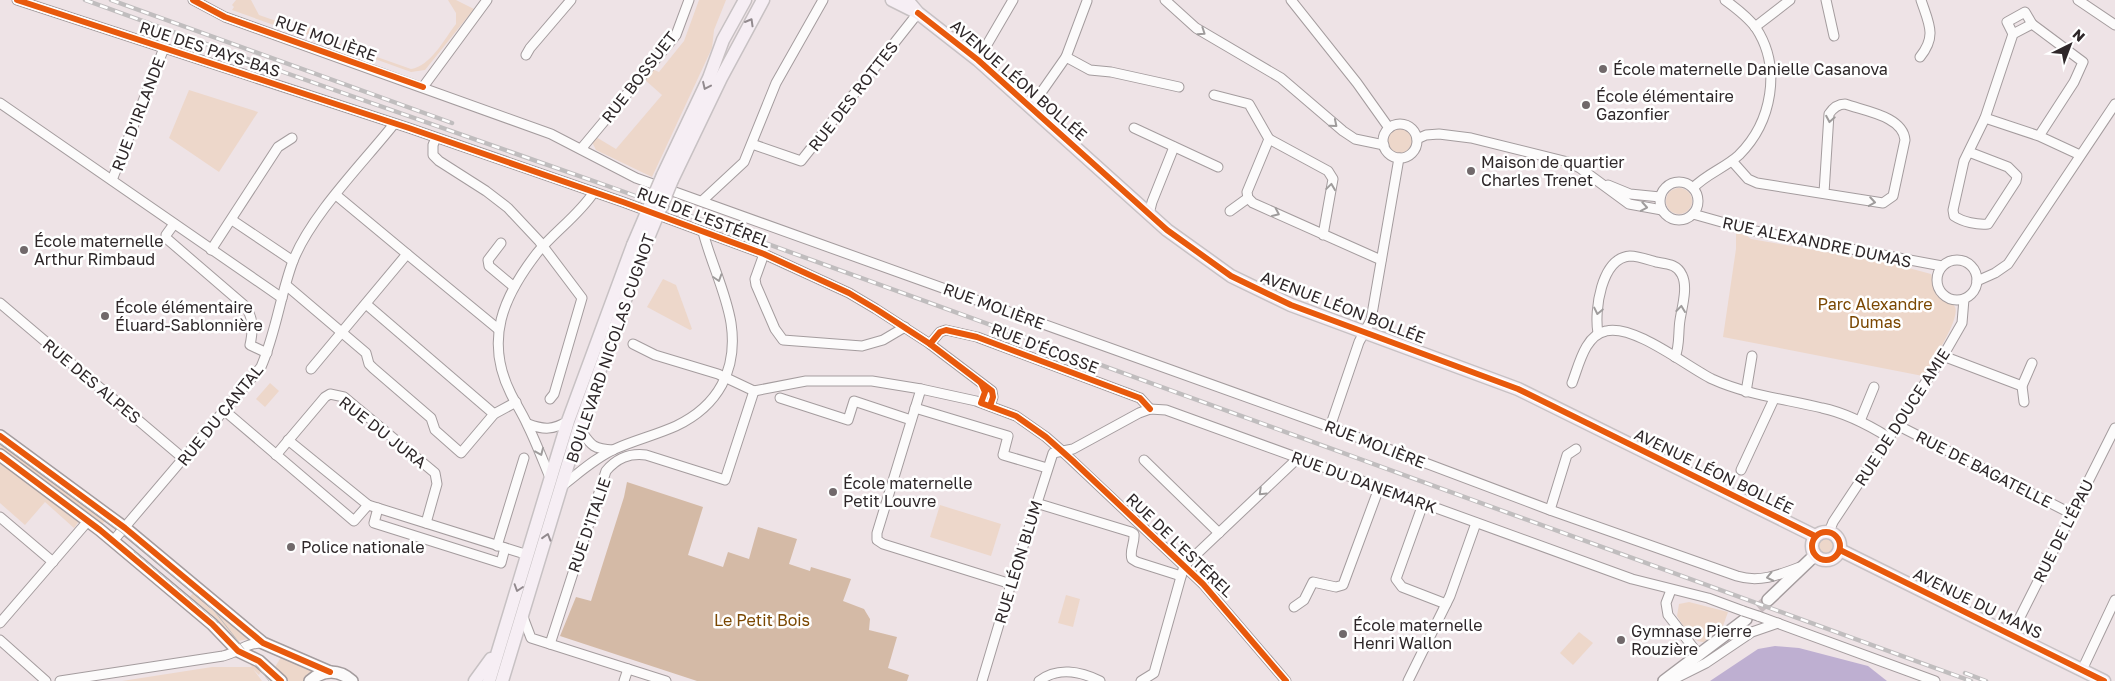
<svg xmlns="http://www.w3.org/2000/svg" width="2115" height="681" font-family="'Golos Text',sans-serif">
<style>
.green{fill:#edd7ca}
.forest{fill:#d4baa6}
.water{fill:#beafd1}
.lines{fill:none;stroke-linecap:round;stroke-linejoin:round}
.secondary-tunnel{stroke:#c8bdc0;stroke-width:11;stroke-dasharray:11 5.5;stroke-linecap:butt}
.street-casing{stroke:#a49c9e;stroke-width:11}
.secondary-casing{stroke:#a49c9e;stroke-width:14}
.primary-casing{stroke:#c7c1c3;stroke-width:15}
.street{stroke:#fcfbfb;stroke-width:9}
.secondary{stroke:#fcfbfb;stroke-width:11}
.primary{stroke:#f6eef4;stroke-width:12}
.tram{stroke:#c0bdbe;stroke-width:1}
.rail-casing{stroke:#c0bdbe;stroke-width:4.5}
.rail{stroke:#fff;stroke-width:2.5;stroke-dasharray:8;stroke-linecap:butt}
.street-bridge-casing{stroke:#a49c9e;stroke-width:11;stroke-linecap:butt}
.primary-bridge-casing{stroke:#c7c1c3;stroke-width:15;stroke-linecap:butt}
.street-bridge{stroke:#fcfbfb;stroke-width:9}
.primary-bridge{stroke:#f6eef4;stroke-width:12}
.cycleway-casing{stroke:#fff;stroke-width:9}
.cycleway{stroke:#e8590c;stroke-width:6}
.oneway{stroke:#928a8e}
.oneway2{stroke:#9f9c9c}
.poi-dot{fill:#71696b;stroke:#fff;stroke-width:2}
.labels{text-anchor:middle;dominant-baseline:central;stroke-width:5;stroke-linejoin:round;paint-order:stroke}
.street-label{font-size:16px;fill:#2e2729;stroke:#fff}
.poi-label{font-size:16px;fill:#2e2729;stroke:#fff;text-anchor:start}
.park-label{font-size:16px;fill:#7a4701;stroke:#fff}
</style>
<rect width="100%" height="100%" fill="#eee3e6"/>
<g class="green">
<path d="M236 0H251L259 15 282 23 284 18 289 24 285 29 232 10 234 7 232 5Z"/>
<path d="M448 0H456L474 9 425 70 411 72 303 33V29L310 27 309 33 411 69C431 66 445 38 456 24V13Z"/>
<path d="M699 0H726L714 30 712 48 652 177 596 150 592 142 596 137 616 149 662 95 644 79 652 69 659 72 684 41Z"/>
<path d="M189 90 258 112 219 172 169 138Z"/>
<circle cx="1400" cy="141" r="17"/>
<circle cx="1679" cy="201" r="13"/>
<path d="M1736 233 1745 234 1751 239 1890 263 1931 274C1933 281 1935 291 1940 296 1944 301 1953 302 1955 307 1961 318 1930 366 1923 376L1723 337 1736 249Z"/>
<path d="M663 279 676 285 692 329 690 330 647 307Z"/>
<path d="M270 383 279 391 265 407 256 399Z"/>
<path d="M0 440 107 518 101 526 0 452Z"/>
<path d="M0 461 80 520 74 528 45 502 25 525 0 503Z"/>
<path d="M940 505 1001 524 991 556 930 537Z"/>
<circle cx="1826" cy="546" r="9"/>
<path d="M195 591 249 637V639L233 642 187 600Z"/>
<path d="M1066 595 1080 599 1073 627 1058 623Z"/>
<path d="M1689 602 1728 612 1723 626 1704 642C1692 643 1683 625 1677 616L1679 604Z"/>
<path d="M1579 632 1593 643 1573 665 1560 653Z"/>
<path d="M281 657 313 670 315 672 305 681H286L274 669Z"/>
<path d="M248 661 263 667 259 675 253 669 262 681H122L212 667H252Z"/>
</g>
<path class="forest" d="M627 482 703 507 688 555 723 567 728 552 749 559 758 527 797 539 789 564 810 571 811 567 851 579 843 601 864 609 870 619 869 630 897 637 888 668 909 675 907 681H697L560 636 576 597 591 601 624 497Z"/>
<path class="water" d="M1775 646 1799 648 1868 666 1887 681H1710L1758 649Z"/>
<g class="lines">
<path class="secondary-tunnel" d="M1746 619 1768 600"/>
<g class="street-casing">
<g id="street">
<path d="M17 0 409 128 623 202 764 254 849 293 876 309 930 344 992 391 993 397 990 406"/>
<path d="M193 0 225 17 551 134 636 178 1330 427 1550 510 1737 576C1759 583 1779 575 1800 567"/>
<path d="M1165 0 1196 28 1281 78 1343 131 1355 139 1384 145"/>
<path d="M1291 0 1357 83 1389 128"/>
<path d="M1826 0 1834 36"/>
<path d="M2078 0 2115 25"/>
<path d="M1755 27 1790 0"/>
<path d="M2013 34 2007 22 2025 12 2032 24"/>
<path d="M526 55 530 48 571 0"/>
<path d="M1066 57 1087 1"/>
<path d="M1920 57C1937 36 1929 24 1921 0"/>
<path d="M978 60 1013 0"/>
<path d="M423 87 487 0"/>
<path d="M1214 95 1249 104 1269 139"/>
<path d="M0 103 282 298"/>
<path d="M1031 107 1066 57 1090 70 1111 72 1179 87"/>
<circle cx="1400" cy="141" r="17"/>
<path d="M1134 128 1218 167"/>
<path d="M2039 136 2074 82 2083 62 2032 24 2013 34 1985 118 2039 136 2080 155"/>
<path d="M436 138 433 145V155L439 161 486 191 508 208 539 241 582 298 554 394 550 399"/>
<path d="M1417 139 1426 135 1439 134 1471 138 1568 162 1580 168 1629 204 1662 210"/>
<path d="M752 144 801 161 918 13"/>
<path d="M581 149 676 35 689 0"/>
<path d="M1969 152 2008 167 2017 176 2016 181 1988 224C1977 225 1963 222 1954 216L1953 210 1964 161 1985 118"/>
<path d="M1732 161 1748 179 1757 183 1883 203 1893 196 1905 140C1903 116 1864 111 1845 104 1838 104 1833 108 1829 114L1824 193"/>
<path d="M112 180 164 48"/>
<circle cx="1679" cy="201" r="19"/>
<path d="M1608 185 1630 194 1660 197"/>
<path d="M1693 188C1706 174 1725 168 1739 155 1772 122 1782 68 1756 28 1748 17 1736 8 1725 0"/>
<path d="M702 201 744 162 776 83 823 0"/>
<path d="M1230 211 1248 198"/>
<path d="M1149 214 1152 202 1174 147"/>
<path d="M1693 214 1750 230 1942 266"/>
<path d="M232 220 293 261"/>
<path d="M174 224 166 235V238L245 306C254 318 253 331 250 345L267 353"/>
<path d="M1323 235 1333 179 1328 171 1269 139 1247 192 1248 198 1253 203 1381 260"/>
<path d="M501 243 488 260 489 266 514 287"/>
<path d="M211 250 278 147 292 138"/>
<path d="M407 254 498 329"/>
<path d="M764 254 755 279 756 285 775 329 783 340 862 346 883 340 905 327"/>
<circle cx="1957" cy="280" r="20"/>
<path d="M1977 281 1995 273 2008 264 2115 104"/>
<path d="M286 285 366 353 369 364 373 368 431 418 435 430 461 453 494 414 516 402"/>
<path d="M0 303 184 459"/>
<path d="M366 304 494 414"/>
<path d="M1598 333C1594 311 1601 258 1630 256 1638 256 1649 260 1656 262 1667 264 1677 264 1682 275 1688 287 1682 307 1680 320 1678 332 1680 346 1675 357"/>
<path d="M633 344 655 355 718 374 754 391 806 381H872L921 389 976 401 1016 416 1046 437 1062 451 1203 584 1286 681"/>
<path d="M930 344 940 332 946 330 977 337 1140 398 1150 409"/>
<path d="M1943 356 2022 386"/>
<path d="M311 369 407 254 336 195"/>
<path d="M1572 383C1579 365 1585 335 1606 331 1634 324 1686 366 1712 379 1747 395 1785 399 1822 408 1846 413 1867 424 1888 437"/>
<path d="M921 389 877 533V540L883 544 1011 584"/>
<path d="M1746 392 1752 356"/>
<path d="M780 398 848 420 854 401 911 420"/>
<path d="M2024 402 2022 386 2032 363"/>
<path d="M915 408 1008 436 1003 455 1047 468"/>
<path d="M225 411 354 521 368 505"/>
<path d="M1860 421 1874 387"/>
<path d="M528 424C544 430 553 430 568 421"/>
<path d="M1897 425 2072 514"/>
<path d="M1330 427 1359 342 1371 320 1399 158"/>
<path d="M579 428C591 445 592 449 613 450"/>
<path d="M288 440 368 505 528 555"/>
<path d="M276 455 325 397 330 394 344 397 435 473 437 484 426 523"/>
<path d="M1144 460 1219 533"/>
<path d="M1741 470 1774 399"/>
<path d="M551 480C543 461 536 442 527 424 522 413 516 404 511 394 484 340 503 297 537 253 555 231 578 216 594 192"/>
<path d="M562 486C579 473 595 458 615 449 635 440 656 435 676 426 718 406 738 370 731 323 726 292 711 263 703 232"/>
<path d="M1036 503 1131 532 1134 534C1135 543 1129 551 1132 559L1137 562 1181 576"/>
<path d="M1423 504 1396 579 1402 587 1446 604"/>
<path d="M378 508 374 523 501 563 505 548"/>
<path d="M1550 510 1567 455 1576 449"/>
<path d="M0 517 53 562"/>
<path d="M1829 532 1833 522 1943 356 1962 323 1964 299"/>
<path d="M113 541 261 367C276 333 280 296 293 261 311 215 363 163 394 124"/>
<path d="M497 546 524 458"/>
<path d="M1671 590 1666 603 1668 615 1699 655"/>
<path d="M1294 607 1304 600 1313 582 1336 587 1343 585 1379 488"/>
<path d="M1758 616 1935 681"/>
<path d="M523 617 531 638 666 681"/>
<path d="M0 623 88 521"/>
<path d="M2011 635 2115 428"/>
<path d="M0 640 46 681"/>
<path d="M550 644 606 471C617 458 629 453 646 455L725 480 754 391"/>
<path d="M2082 670 2115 600"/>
<path d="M1672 680 1706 663 1752 632 1778 623"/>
<path d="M60 681 223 656C240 652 244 643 263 643"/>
<path d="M624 681 628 669"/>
<path d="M982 681 1011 584 1053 453 1073 449 1139 413 1150 409 1166 410 1632 579 1708 598 1743 611"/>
<path d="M1039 681C1057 667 1080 671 1100 681"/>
<path d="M1141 681 1154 673 1184 566 1298 458"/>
<path d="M1408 681 1450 596 1476 523"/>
</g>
</g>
<g class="secondary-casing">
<g id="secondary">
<path d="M0 436 125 528 263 643 330 672"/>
<path d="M0 455 100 530 212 624 238 651 259 661 281 681"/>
<path d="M1768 600 1814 556"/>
<path d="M310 681C323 669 339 669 352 681"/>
<path d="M1664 681 1746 619"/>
</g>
</g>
<g class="primary-casing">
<g id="primary">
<path d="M892 0 916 12"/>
<path d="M907 0 918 13 978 60 1167 230 1231 276 1291 305 1518 389 1815 536"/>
<path d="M663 175 709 78 723 40 745 0"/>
<path d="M672 180 721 78 763 0"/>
<circle cx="1826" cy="546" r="14"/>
<path d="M1840 550 2104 681"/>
<path d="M475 681 491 659"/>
<path d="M489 681 568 421 633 245"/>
<path d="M502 681 579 428 643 250"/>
</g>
</g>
<use href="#street" class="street"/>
<use href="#secondary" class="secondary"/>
<use href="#primary" class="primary"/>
<g class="tram">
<path d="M0 443 121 532 207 604 216 613 269 681"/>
<path d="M134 552 218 623"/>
</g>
<g class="rail-casing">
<g id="rail">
<path d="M85 0 286 73 619 190 1971 681"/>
<path d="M111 0 452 123"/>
<path d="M1965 673 1986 681"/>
</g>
</g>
<use href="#rail" class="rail"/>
<g class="street-bridge-casing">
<path id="street-bridge" d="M1743 611 1758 616"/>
</g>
<g class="primary-bridge-casing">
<g id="primary-bridge">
<path d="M633 245 663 175"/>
<path d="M643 250 672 180"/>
</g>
</g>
<use href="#street-bridge" class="street-bridge"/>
<use href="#primary-bridge" class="primary-bridge"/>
<g class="cycleway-casing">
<g id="cycleway">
<path d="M17 0 409 128 623 202 764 254 849 293 876 309 930 344 992 391 993 397 990 406"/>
<path d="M193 0 225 17 423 87"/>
<path d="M918 13 978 60 1167 230 1231 276 1291 305 1518 389 1815 536"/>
<path d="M930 344 940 332 946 330 977 337 1140 398 1150 409"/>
<path d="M981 383 985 392 981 403 1016 416 1046 437 1073 461 1203 584 1286 681"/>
<path d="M0 436 125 528 263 643 330 672"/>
<path d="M0 455 100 530 212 624 238 651 259 661 281 681"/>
<circle cx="1826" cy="546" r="14"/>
<path d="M1840 550 2104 681"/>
</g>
</g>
<use href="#cycleway" class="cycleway"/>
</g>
<defs><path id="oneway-chevron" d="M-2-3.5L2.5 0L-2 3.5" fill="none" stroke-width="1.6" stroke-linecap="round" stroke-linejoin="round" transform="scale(1.25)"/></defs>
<g class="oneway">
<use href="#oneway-chevron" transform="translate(750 22) rotate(-60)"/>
<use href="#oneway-chevron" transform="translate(706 86) rotate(115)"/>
<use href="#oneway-chevron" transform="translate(547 537) rotate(-73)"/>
<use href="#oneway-chevron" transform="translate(518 588) rotate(108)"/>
</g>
<g class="oneway2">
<use href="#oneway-chevron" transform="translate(1202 32) rotate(34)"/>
<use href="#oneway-chevron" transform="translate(1830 119) rotate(100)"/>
<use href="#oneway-chevron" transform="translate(1334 124) rotate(40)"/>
<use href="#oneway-chevron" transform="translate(1331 187) rotate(-82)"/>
<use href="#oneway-chevron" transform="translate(1872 202) rotate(9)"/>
<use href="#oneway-chevron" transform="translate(1644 207) rotate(10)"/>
<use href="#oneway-chevron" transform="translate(1276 213) rotate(25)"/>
<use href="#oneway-chevron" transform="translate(718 278) rotate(72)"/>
<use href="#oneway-chevron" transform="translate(1681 309) rotate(-83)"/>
<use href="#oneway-chevron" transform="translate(1598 311) rotate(102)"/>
<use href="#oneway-chevron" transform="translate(540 452) rotate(67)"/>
<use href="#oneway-chevron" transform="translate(1262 492) rotate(136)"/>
<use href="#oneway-chevron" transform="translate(1770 577) rotate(168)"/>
</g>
<g class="poi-dot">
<circle cx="1603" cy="69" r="5"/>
<circle cx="1586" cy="105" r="5"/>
<circle cx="1471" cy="171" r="5"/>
<circle cx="24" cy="250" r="5"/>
<circle cx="105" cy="316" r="5"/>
<circle cx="833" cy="492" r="5"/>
<circle cx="291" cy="547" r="5"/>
<circle cx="1343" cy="634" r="5"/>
<circle cx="1621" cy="640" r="5"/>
</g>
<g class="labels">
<g class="street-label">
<text transform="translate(326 38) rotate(20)">RUE MOLIÈRE</text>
<text transform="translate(210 49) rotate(18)">RUE DES PAYS-BAS</text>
<text transform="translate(639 77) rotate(-52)">RUE BOSSUET</text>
<text transform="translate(1019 80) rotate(41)">AVENUE LÉON BOLLÉE</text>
<text transform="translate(853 96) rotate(-52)">RUE DES ROTTES</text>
<text transform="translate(138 114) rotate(-69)">RUE D'IRLANDE</text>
<text transform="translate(704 217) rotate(21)">RUE DE L'ESTÉREL</text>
<text transform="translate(1817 242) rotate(12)">RUE ALEXANDRE DUMAS</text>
<text transform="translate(994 306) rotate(20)">RUE MOLIÈRE</text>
<text transform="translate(1343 307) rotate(21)">AVENUE LÉON BOLLÉE</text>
<text transform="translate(610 348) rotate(-71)">BOULEVARD NICOLAS CUGNOT</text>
<text transform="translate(1045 348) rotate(21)">RUE D'ÉCOSSE</text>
<text transform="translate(92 381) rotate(40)">RUE DES ALPES</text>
<text transform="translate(220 415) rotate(-51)">RUE DU CANTAL</text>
<text transform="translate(1902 417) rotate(-57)">RUE DE DOUCE AMIE</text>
<text transform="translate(383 432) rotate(38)">RUE DU JURA</text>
<text transform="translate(1375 444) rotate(21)">RUE MOLIÈRE</text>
<text transform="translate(1984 469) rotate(27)">RUE DE BAGATELLE</text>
<text transform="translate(1714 471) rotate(26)">AVENUE LÉON BOLLÉE</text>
<text transform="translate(1364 482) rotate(20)">RUE DU DANEMARK</text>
<text transform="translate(589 525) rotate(-71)">RUE D'ITALIE</text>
<text transform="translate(2063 531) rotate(-63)">RUE DE L'ÉPAU</text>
<text transform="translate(1180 545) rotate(44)">RUE DE L'ESTÉREL</text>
<text transform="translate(1018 562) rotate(-73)">RUE LÉON BLUM</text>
<text transform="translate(1978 603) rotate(26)">AVENUE DU MANS</text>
</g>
<g class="poi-label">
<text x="1613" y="69">École maternelle Danielle Casanova</text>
<text x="1596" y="96">École élémentaire<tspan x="1596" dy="18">Gazonfier</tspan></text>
<text x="1481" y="162">Maison de quartier<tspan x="1481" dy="18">Charles Trenet</tspan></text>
<text x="34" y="241">École maternelle<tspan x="34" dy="18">Arthur Rimbaud</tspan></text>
<text x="115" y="307">École élémentaire<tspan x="115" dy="18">Éluard-Sablonnière</tspan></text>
<text x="843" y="483">École maternelle<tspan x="843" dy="18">Petit Louvre</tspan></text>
<text x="301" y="547">Police nationale</text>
<text x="1353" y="625">École maternelle<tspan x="1353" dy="18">Henri Wallon</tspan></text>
<text x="1631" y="631">Gymnase Pierre<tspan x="1631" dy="18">Rouzière</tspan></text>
</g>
<g class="park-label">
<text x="1875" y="304">Parc Alexandre<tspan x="1875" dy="18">Dumas</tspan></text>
<text x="762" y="620">Le Petit Bois</text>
</g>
</g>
<g transform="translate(2070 45) rotate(42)" stroke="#ffffff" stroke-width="4" paint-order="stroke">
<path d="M0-4L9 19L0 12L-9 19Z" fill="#2e2729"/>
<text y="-8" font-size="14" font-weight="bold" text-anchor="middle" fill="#2e2729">N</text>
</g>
</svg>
